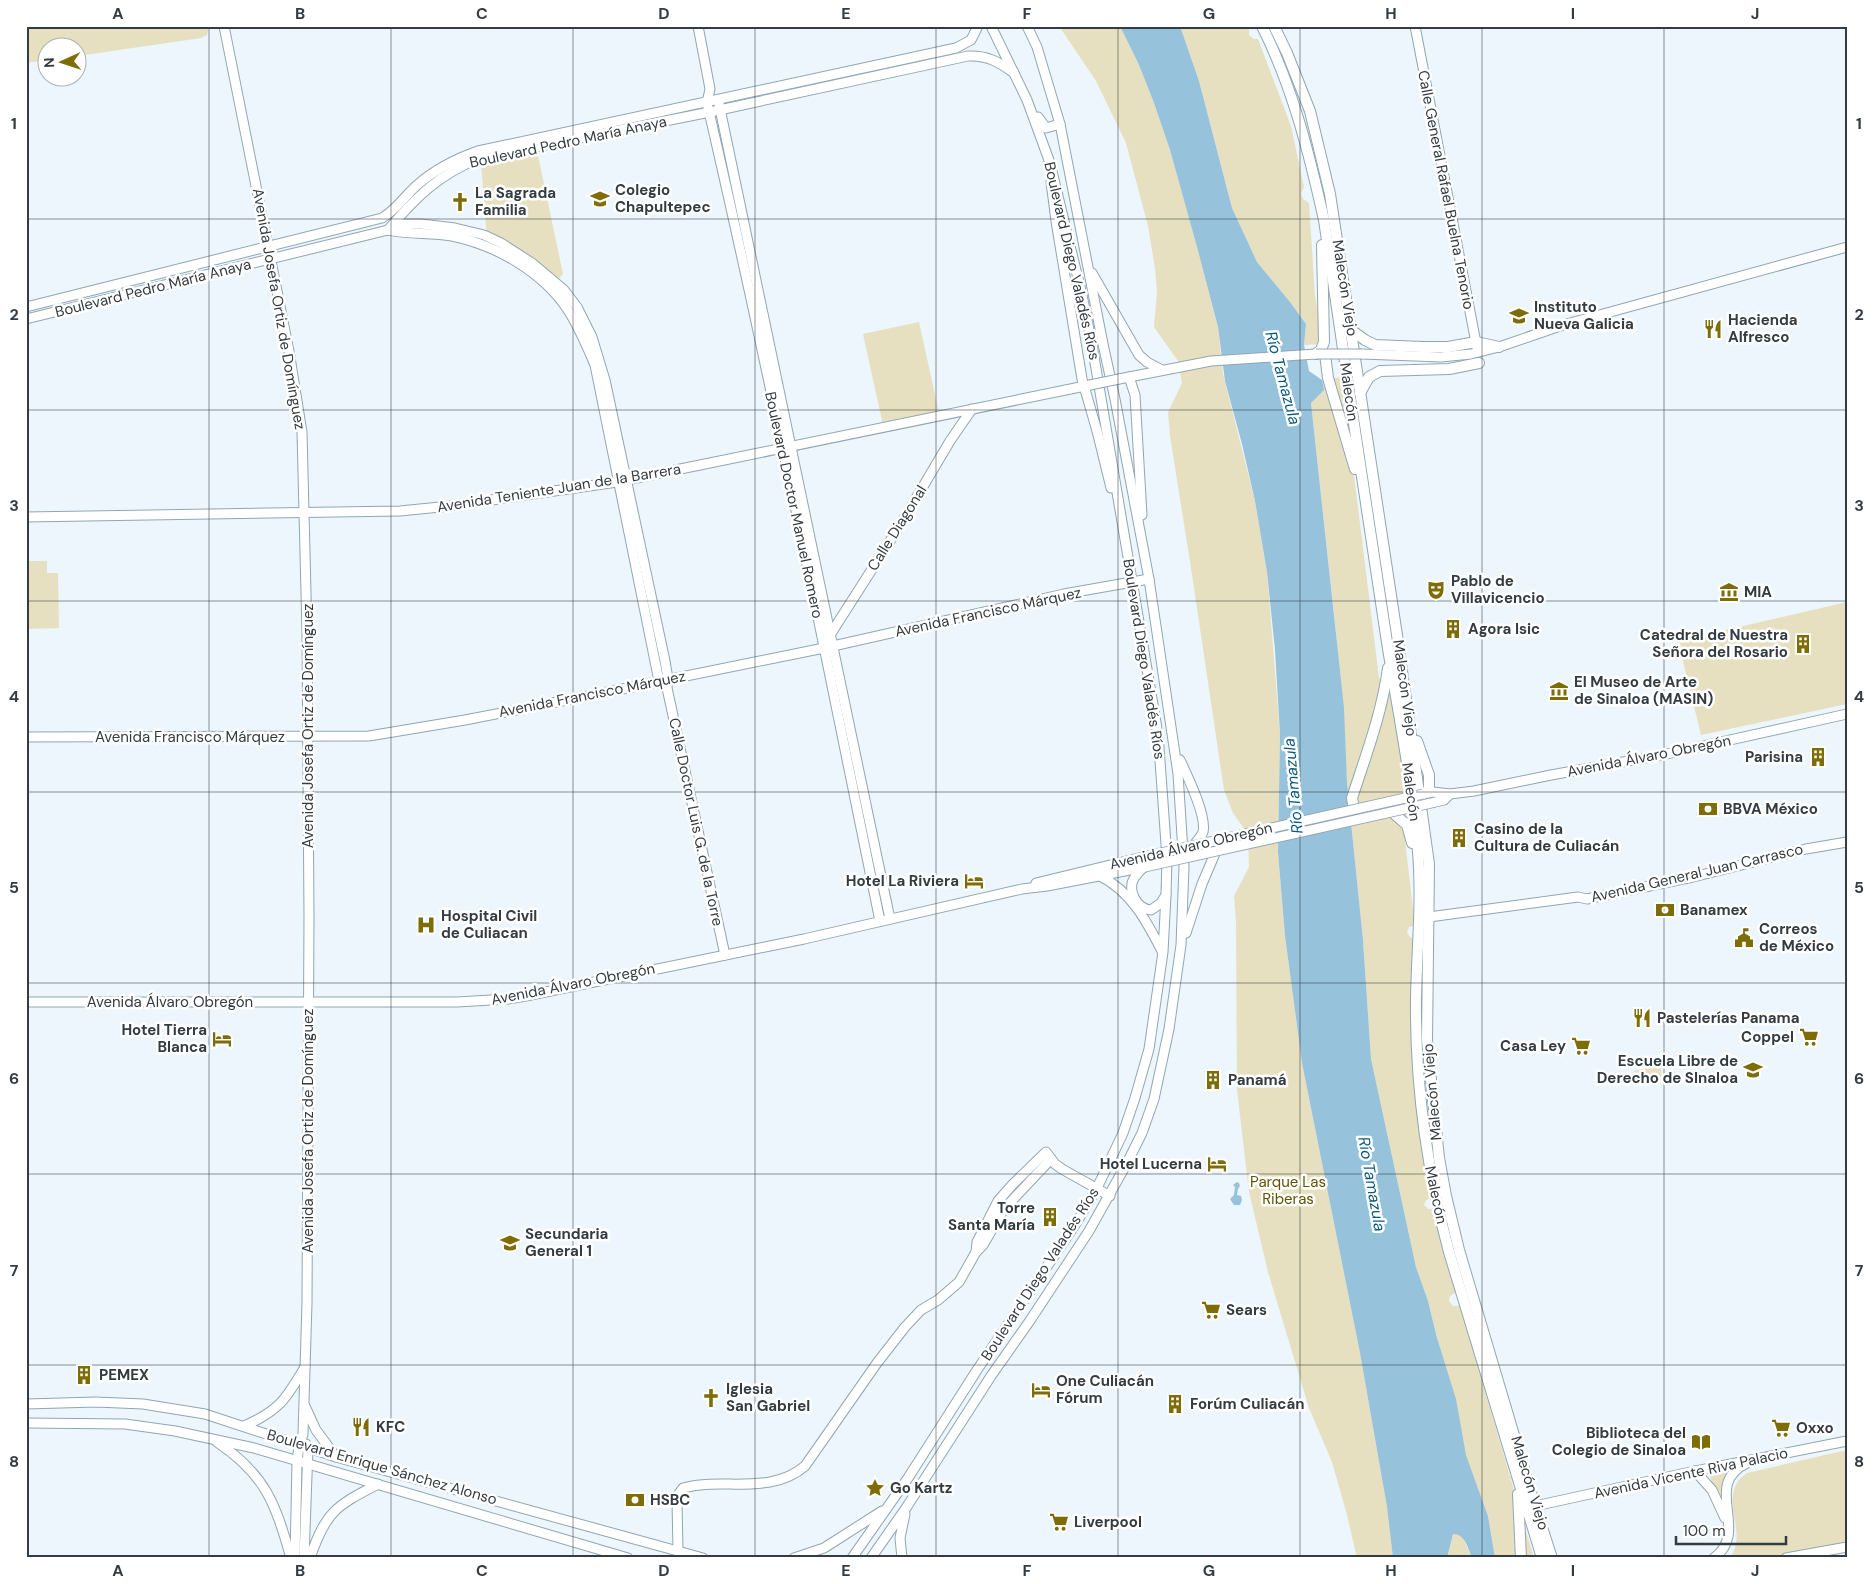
<svg xmlns="http://www.w3.org/2000/svg" width="1873" height="1584" font-family="'DM Sans',sans-serif">
<style>
.green{fill:#e6e0c1}
.water{fill:#96c2dc}
.lines{fill:none;stroke-linecap:round;stroke-linejoin:round}
.secondary-casing{stroke:#90a6b4;stroke-width:11}
.primary-casing{stroke:#90a6b4;stroke-width:12}
.secondary{stroke:#fff;stroke-width:9}
.primary{stroke:#fff;stroke-width:10}
.secondary-bridge-casing{stroke:#90a6b4;stroke-width:11;stroke-linecap:butt}
.secondary-bridge{stroke:#fff;stroke-width:9}
.grid{fill:none;stroke:#333c42;stroke-width:1;stroke-opacity:0.55}
.labels{text-anchor:middle;dominant-baseline:central;stroke-width:5;stroke-linejoin:round;paint-order:stroke}
.street-label{font-size:15px;fill:#333c42;stroke:#fff}
.poi-label{font-size:15px;font-weight:bold;fill:#333c42;stroke:#fff;text-anchor:start}
.park-label{font-size:15px;fill:#615303;stroke:#fff}
.water-label{font-size:16px;font-style:italic;fill:#09597d;stroke:#fff}
.neatline{fill:none;stroke:#333c42;stroke-width:2}
.grid-label{font-size:16px;text-anchor:middle;font-weight:bold;fill:#333c42}
</style>
<rect width="100%" height="100%" fill="#ecf6fc"/>
<g class="green">
<path d="M26 26H209L207 35 201 38 78 56V48H48L47 60 26 63Z"/>
<path d="M1059 26H1120L1139 65 1154 103 1170 150 1197 247 1218 327 1223 374 1255 501 1267 572 1280 734 1278 852 1285 936 1302 1063 1360 1353 1387 1507 1393 1558H1357L1347 1515 1332 1462 1309 1408 1268 1272 1249 1192 1237 1090 1236 922 1234 896 1249 867 1248 839 1245 830 1233 813 1224 790 1191 568 1170 436 1168 412 1182 383 1178 361 1154 327 1157 292 1155 268 1148 226 1126 143 1096 81Z"/>
<path d="M1180 26H1251L1249 30V35L1254 39H1258L1291 126 1304 187 1301 193 1303 199 1309 203 1315 295 1323 344 1304 345 1306 324 1290 302 1257 262 1232 208 1199 81Z"/>
<path d="M537 151 563 274 557 281 487 239 481 163Z"/>
<path d="M919 322 939 413 883 425 863 334Z"/>
<path d="M1342 377 1379 678 1391 693 1413 826 1404 832 1415 926 1409 927 1407 933 1410 937 1414 939 1416 1090 1425 1167 1431 1198 1426 1200 1424 1205 1428 1209H1433L1456 1292 1450 1296 1449 1301 1453 1306H1460L1534 1558H1495L1488 1516 1466 1455 1428 1301 1416 1267 1371 1059 1363 940 1347 783 1336 633 1311 403 1323 390 1322 380Z"/>
<path d="M26 561H47V573H58L59 628 26 629Z"/>
<path d="M1847 602V704L1701 735 1678 641Z"/>
<path d="M1660 1066 1663 1080 1637 1085 1634 1071Z"/>
<path d="M1847 1450V1544L1771 1558H1730C1747 1534 1724 1508 1736 1485 1738 1480 1743 1476 1747 1473Z"/>
<path d="M1734 1468C1721 1483 1721 1487 1723 1506L1710 1477 1712 1474Z"/>
<path d="M1453 1534H1459L1463 1538 1472 1558H1447Z"/>
</g>
<g class="water">
<path d="M1120 26H1180L1199 81 1232 208 1257 262 1290 302 1306 324 1304 345 1309 371 1322 380 1324 390 1311 403 1344 708 1347 783 1363 940 1371 1059 1416 1267 1428 1301 1437 1338 1456 1399 1466 1455 1488 1516 1495 1558H1472C1468 1548 1465 1534 1453 1534L1447 1558H1393L1387 1507 1360 1353 1302 1063 1285 936 1278 852 1280 734 1275 650 1267 572 1255 501 1242 444 1225 381 1218 327 1197 247 1170 150 1154 103 1139 65Z"/>
<path d="M1237 1182 1239 1183 1240 1186 1238 1189 1237 1195 1241 1196 1242 1200 1240 1205H1234L1230 1199 1234 1195 1235 1187 1233 1185Z"/>
</g>
<g class="lines">
<g class="secondary-casing">
<g id="secondary">
<path d="M224 26 289 351 302 432 307 633 309 916 307 1303 303 1434 299 1446 297 1462 295 1558"/>
<path d="M698 26 710 89 707 103C770 374 824 648 880 921"/>
<path d="M1415 26 1477 348"/>
<path d="M719 104 890 919"/>
<path d="M1038 117 1046 128 1060 124"/>
<path d="M1051 182 1056 221 1082 379 1097 431 1111 488"/>
<path d="M388 230 403 224H421L455 228 484 235 501 243 532 263 564 290 577 307 592 337 605 380 665 661 668 679 667 688 725 955"/>
<path d="M388 230C409 235 431 232 452 236 496 245 543 272 568 310 579 327 587 346 595 365L659 681 664 684"/>
<path d="M1092 273 1139 355 1147 362 1162 370"/>
<path d="M26 307 382 218C396 210 404 197 416 186 434 170 455 159 478 151L956 48 971 40 978 26"/>
<path d="M26 319 388 230C416 197 439 174 480 158L710 112 968 56C987 55 999 62 1014 73"/>
<path d="M1362 354 1441 357 1471 354 1499 347 1563 325 1847 247"/>
<path d="M1129 377 1135 395 1142 515"/>
<path d="M1119 379 1211 361 1316 354"/>
<path d="M26 517 400 511 450 506 617 482 1090 385"/>
<path d="M830 635 899 527 950 441 972 409"/>
<path d="M26 737 369 736 465 720 583 697 824 648 1064 594 1149 579"/>
<path d="M1180 760C1187 775 1207 816 1203 832 1201 837 1197 841 1194 845"/>
<path d="M1423 794 1433 792 1450 794 1474 791 1551 775 1667 754 1847 714"/>
<path d="M1427 804 1444 800 1450 794"/>
<path d="M1144 867C1139 872 1134 876 1132 883 1130 895 1138 909 1151 910L1161 903 1166 895"/>
<path d="M1100 876C1131 891 1147 922 1162 951"/>
<path d="M1036 883 1143 857"/>
<path d="M1429 917 1578 897 1587 899 1693 877 1806 849 1847 842"/>
<path d="M1186 933 1202 884 1216 851"/>
<path d="M26 1002H457L508 999 526 996 804 939 1022 889 1047 886 1145 867"/>
<path d="M976 1252 977 1242 998 1201 1013 1184 1046 1152 1055 1164 1062 1169 1110 1196"/>
<path d="M26 1404 96 1402 143 1404 205 1414 336 1457 703 1558"/>
<path d="M305 1406 316 1430 336 1457"/>
<path d="M26 1423 125 1424 175 1431 254 1448 628 1558"/>
<path d="M244 1426C279 1411 286 1399 305 1367"/>
<path d="M217 1442C266 1475 275 1503 291 1558"/>
<path d="M1695 1471 1712 1490 1725 1518"/>
<path d="M1535 1506 1695 1471 1847 1441"/>
<path d="M678 1551 677 1501 678 1495 683 1488C722 1477 770 1496 805 1466L877 1363 905 1327 921 1310 938 1300 959 1282 976 1252 983 1245 1004 1209 1051 1159"/>
<path d="M304 1558 308 1448 306 1444"/>
<path d="M310 1558C326 1511 336 1506 378 1484"/>
<path d="M794 1558 824 1548 882 1511"/>
<path d="M852 1558 908 1478 977 1370 1075 1225 1097 1188 1123 1133 1135 1098 1149 1049 1163 952 1166 895 1167 858 1159 747 1156 722 1092 345 1082 295 1050 163 1027 100 991 26"/>
<path d="M871 1558 906 1508 991 1376 1029 1322 1089 1231 1127 1163 1142 1133 1154 1099 1169 1029 1181 945 1184 867 1178 774 1149 579 1115 399 1103 344 1060 124 1037 47 1027 26"/>
<path d="M902 1558 900 1538 905 1514"/>
<path d="M1714 1558C1751 1531 1701 1485 1747 1463"/>
<path d="M1786 1558 1847 1547"/>
</g>
</g>
<g class="primary-casing">
<g id="primary">
<path d="M1262 26C1293 88 1309 153 1324 220 1344 356 1364 493 1385 629 1396 703 1412 777 1418 852 1422 901 1417 949 1416 998 1415 1084 1427 1170 1449 1252L1542 1558"/>
<path d="M1274 26 1287 53 1310 111 1330 194 1397 635 1429 864 1427 1040 1439 1158 1446 1196 1459 1250 1535 1506 1552 1558"/>
<path d="M1351 330 1365 340 1375 345 1423 347H1448L1476 342 1499 347"/>
<path d="M1316 354 1321 350 1324 342 1322 245"/>
<path d="M1325 354 1328 378 1355 469"/>
<path d="M1360 393 1369 377 1380 371 1449 369 1479 363"/>
<path d="M1417 741 1429 775V789L1425 793"/>
<path d="M1354 809 1352 798C1366 755 1382 713 1388 668"/>
<path d="M1392 812 1407 825 1412 843"/>
<path d="M1518 1494 1521 1558"/>
</g>
</g>
<use href="#secondary" class="secondary"/>
<use href="#primary" class="primary"/>
<g class="secondary-bridge-casing">
<g id="secondary-bridge">
<path d="M1316 354H1362"/>
<path d="M1090 385 1119 379"/>
<path d="M1143 857 1423 794"/>
<path d="M1145 867 1427 804"/>
</g>
</g>
<use href="#secondary-bridge" class="secondary-bridge"/>
</g>
<path class="grid" d="M209 26V1558M391 26V1558M573 26V1558M755 26V1558M936 26V1558M1118 26V1558M1300 26V1558M1482 26V1558M1664 26V1558M26 219H1847M26 410H1847M26 601H1847M26 792H1847M26 983H1847M26 1174H1847M26 1365H1847"/>
<defs>
<g id="school-bare" transform="scale(1.5)"><path d="M0-5L7-2L0 1L-7-2ZM-4 1L0 2.5L4 1V4Q0 6-4 4Z" fill="#7e6c07" stroke="#fff" stroke-width="2.5" paint-order="stroke"/></g>
<g id="church-bare" transform="scale(1.5)"><path d="M-1.2-6h2.4v3.5h3.3v2.4h-3.3V6h-2.4V-.1h-3.3v-2.4h3.3Z" fill="#7e6c07" stroke="#fff" stroke-width="2.5" paint-order="stroke"/></g>
<g id="university-bare" transform="scale(1.5)"><path d="M0-5L7-2L0 1L-7-2ZM-4 1L0 2.5L4 1V4Q0 6-4 4Z" fill="#7e6c07" stroke="#fff" stroke-width="2.5" paint-order="stroke"/></g>
<g id="restaurant-bare" transform="scale(1.5)"><path d="M-5-6h1v4h1v-4h1v4h1v-4h1v5L-1.5 .5V6h-2V.5L-5-1ZM5-6V6H3V1.5H1.5Q1.5-4 5-6Z" fill="#7e6c07" stroke="#fff" stroke-width="2.5" paint-order="stroke"/></g>
<g id="theatre-bare" transform="scale(1.5)"><path d="M-5-5.5Q0-4 5-5.5V0Q5 5 0 6Q-5 5-5 0ZM-3.3-2.5H-1v1.5H-3.3ZM1-2.5H3.3v1.5H1ZM-2.8 1Q0 5.5 2.8 1Z" fill="#7e6c07" stroke="#fff" stroke-width="2.5" paint-order="stroke"/></g>
<g id="museum-bare" transform="scale(1.5)"><path d="M0-6L6-3V-2H-6V-3ZM-5-1h2V3h-2ZM-1-1h2V3h-2ZM3-1h2V3H3ZM-6 4H6V6H-6Z" fill="#7e6c07" stroke="#fff" stroke-width="2.5" paint-order="stroke"/></g>
<g id="building-bare" transform="scale(1.5)"><path d="M-4-6H4V6H1V3H-1V6H-4ZM-2.5-4.3h1.7v1.8h-1.7ZM.8-4.3h1.7v1.8H.8ZM-2.5-1h1.7V.8h-1.7ZM.8-1h1.7V.8H.8Z" fill="#7e6c07" stroke="#fff" stroke-width="2.5" paint-order="stroke"/></g>
<g id="bank-bare" transform="scale(1.5)"><path d="M-6-4H6V4H-6ZM0-2.3a2.3 2.3 0 1 0 0 4.6a2.3 2.3 0 1 0 0-4.6Z" fill="#7e6c07" stroke="#fff" stroke-width="2.5" paint-order="stroke"/></g>
<g id="hotel-bare" transform="scale(1.5)"><path d="M-6-4.5h1.5V1H6V5H4.5V3h-9V5H-6ZM-4 0a1.8 1.8 0 1 1 3.6 0ZM.5 0V-2.5h3Q6-2.5 6 0Z" fill="#7e6c07" stroke="#fff" stroke-width="2.5" paint-order="stroke"/></g>
<g id="hospital-bare" transform="scale(1.5)"><path d="M-5-5h3v3.5h4V-5h3V5h-3V1.5h-4V5h-3Z" fill="#7e6c07" stroke="#fff" stroke-width="2.5" paint-order="stroke"/></g>
<g id="civic-bare" transform="scale(1.5)"><path d="M-.6-6.5H3V-4.5H.6V-3L4-1V1h2V6H-6V1h2V-1L-.6-3ZM-1.2 2.5V6h2.4V2.5Z" fill="#7e6c07" stroke="#fff" stroke-width="2.5" paint-order="stroke"/></g>
<g id="supermarket-bare" transform="scale(1.5)"><path d="M-6-5.5h2.5l.6 2H6L4.5 2H-2.5L-4.4-4H-6ZM-1.5 3.2a1.3 1.3 0 1 0 .1 0ZM3 3.2a1.3 1.3 0 1 0 .1 0Z" fill="#7e6c07" stroke="#fff" stroke-width="2.5" paint-order="stroke"/></g>
<g id="library-bare" transform="scale(1.5)"><path d="M-6-4Q-3-5.5-.7-3.5V5Q-3 3-6 4ZM6-4Q3-5.5 .7-3.5V5Q3 3 6 4Z" fill="#7e6c07" stroke="#fff" stroke-width="2.5" paint-order="stroke"/></g>
<g id="sight-bare" transform="scale(1.5)"><path d="M0-6L1.8-2.2L6-1.7L2.9 1.2L3.7 5.4L0 3.3L-3.7 5.4L-2.9 1.2L-6-1.7L-1.8-2.2Z" fill="#7e6c07" stroke="#fff" stroke-width="2.5" paint-order="stroke"/></g>
</defs>
<g fill-rule="evenodd">
<use href="#school-bare" x="600" y="199"/>
<use href="#church-bare" x="460" y="202"/>
<use href="#university-bare" x="1519" y="316"/>
<use href="#restaurant-bare" x="1713" y="329"/>
<use href="#theatre-bare" x="1436" y="590"/>
<use href="#museum-bare" x="1729" y="592"/>
<use href="#building-bare" x="1453" y="629"/>
<use href="#building-bare" x="1803" y="644"/>
<use href="#museum-bare" x="1559" y="691"/>
<use href="#building-bare" x="1818" y="757"/>
<use href="#bank-bare" x="1708" y="809"/>
<use href="#building-bare" x="1459" y="838"/>
<use href="#hotel-bare" x="974" y="881"/>
<use href="#bank-bare" x="1665" y="910"/>
<use href="#hospital-bare" x="426" y="925"/>
<use href="#civic-bare" x="1744" y="938"/>
<use href="#restaurant-bare" x="1642" y="1018"/>
<use href="#supermarket-bare" x="1809" y="1037"/>
<use href="#hotel-bare" x="222" y="1039"/>
<use href="#supermarket-bare" x="1581" y="1046"/>
<use href="#university-bare" x="1753" y="1070"/>
<use href="#building-bare" x="1213" y="1080"/>
<use href="#hotel-bare" x="1217" y="1164"/>
<use href="#building-bare" x="1050" y="1217"/>
<use href="#school-bare" x="510" y="1243"/>
<use href="#supermarket-bare" x="1211" y="1310"/>
<use href="#building-bare" x="84" y="1375"/>
<use href="#hotel-bare" x="1041" y="1390"/>
<use href="#church-bare" x="711" y="1398"/>
<use href="#building-bare" x="1175" y="1404"/>
<use href="#restaurant-bare" x="361" y="1427"/>
<use href="#supermarket-bare" x="1781" y="1428"/>
<use href="#library-bare" x="1701" y="1442"/>
<use href="#sight-bare" x="875" y="1488"/>
<use href="#bank-bare" x="635" y="1500"/>
<use href="#supermarket-bare" x="1059" y="1522"/>
</g>
<g class="labels">
<g class="street-label">
<text transform="translate(568 142) rotate(-12)">Boulevard Pedro María Anaya</text>
<text transform="translate(1446 190) rotate(79)">Calle General Rafael Buelna Tenorio</text>
<text transform="translate(1072 261) rotate(77)">Boulevard Diego Valadés Ríos</text>
<text transform="translate(153 288) rotate(-14)">Boulevard Pedro María Anaya</text>
<text transform="translate(1345 288) rotate(81)">Malecón Viejo</text>
<text transform="translate(279 309) rotate(80)">Avenida Josefa Ortiz de Domínguez</text>
<text transform="translate(1349 392) rotate(82)">Malecón</text>
<text transform="translate(559 488) rotate(-9)">Avenida Teniente Juan de la Barrera</text>
<text transform="translate(794 505) rotate(78)">Boulevard Doctor Manuel Romero</text>
<text transform="translate(897 528) rotate(-58)">Calle Diagonal</text>
<text transform="translate(988 612) rotate(-12)">Avenida Francisco Márquez</text>
<text transform="translate(1144 659) rotate(81)">Boulevard Diego Valadés Ríos</text>
<text transform="translate(1405 688) rotate(82)">Malecón Viejo</text>
<text transform="translate(592 694) rotate(-11)">Avenida Francisco Márquez</text>
<text transform="translate(308 726) rotate(-90)">Avenida Josefa Ortiz de Domínguez</text>
<text x="190" y="737">Avenida Francisco Márquez</text>
<text transform="translate(1649 756) rotate(-11)">Avenida Álvaro Obregón</text>
<text transform="translate(1411 792) rotate(82)">Malecón</text>
<text transform="translate(696 822) rotate(78)">Calle Doctor Luis G. de la Torre</text>
<text transform="translate(1191 846) rotate(-13)">Avenida Álvaro Obregón</text>
<text transform="translate(1697 873) rotate(-13)">Avenida General Juan Carrasco</text>
<text transform="translate(573 984) rotate(-11)">Avenida Álvaro Obregón</text>
<text x="170" y="1002">Avenida Álvaro Obregón</text>
<text transform="translate(1432 1092) rotate(-95)">Malecón Viejo</text>
<text transform="translate(308 1131) rotate(-90)">Avenida Josefa Ortiz de Domínguez</text>
<text transform="translate(1436 1195) rotate(78)">Malecón</text>
<text transform="translate(1040 1274) rotate(-57)">Boulevard Diego Valadés Ríos</text>
<text transform="translate(382 1467) rotate(16)">Boulevard Enrique Sánchez Alonso</text>
<text transform="translate(1691 1473) rotate(-12)">Avenida Vicente Riva Palacio</text>
<text transform="translate(1530 1483) rotate(73)">Malecón Viejo</text>
</g>
<g class="poi-label">
<text x="615" y="190">Colegio<tspan x="615" dy="17">Chapultepec</tspan></text>
<text x="475" y="193">La Sagrada<tspan x="475" dy="17">Familia</tspan></text>
<text x="1534" y="307">Instituto<tspan x="1534" dy="17">Nueva Galicia</tspan></text>
<text x="1728" y="320">Hacienda<tspan x="1728" dy="17">Alfresco</tspan></text>
<text x="1451" y="581">Pablo de<tspan x="1451" dy="17">Villavicencio</tspan></text>
<text x="1744" y="592">MIA</text>
<text x="1468" y="629">Agora Isic</text>
<text x="1788" y="635" text-anchor="end">Catedral de Nuestra<tspan x="1788" dy="17">Señora del Rosario</tspan></text>
<text x="1574" y="682">El Museo de Arte<tspan x="1574" dy="17">de Sinaloa (MASIN)</tspan></text>
<text x="1803" y="757" text-anchor="end">Parisina</text>
<text x="1723" y="809">BBVA México</text>
<text x="1474" y="829">Casino de la<tspan x="1474" dy="17">Cultura de Culiacán</tspan></text>
<text x="959" y="881" text-anchor="end">Hotel La Riviera</text>
<text x="1680" y="910">Banamex</text>
<text x="441" y="916">Hospital Civil<tspan x="441" dy="17">de Culiacan</tspan></text>
<text x="1759" y="929">Correos<tspan x="1759" dy="17">de México</tspan></text>
<text x="1657" y="1018">Pastelerías Panama</text>
<text x="207" y="1030" text-anchor="end">Hotel Tierra<tspan x="207" dy="17">Blanca</tspan></text>
<text x="1794" y="1037" text-anchor="end">Coppel</text>
<text x="1566" y="1046" text-anchor="end">Casa Ley</text>
<text x="1738" y="1061" text-anchor="end">Escuela Libre de<tspan x="1738" dy="17">Derecho de SInaloa</tspan></text>
<text x="1228" y="1080">Panamá</text>
<text x="1202" y="1164" text-anchor="end">Hotel Lucerna</text>
<text x="1035" y="1208" text-anchor="end">Torre<tspan x="1035" dy="17">Santa María</tspan></text>
<text x="525" y="1234">Secundaria<tspan x="525" dy="17">General 1</tspan></text>
<text x="1226" y="1310">Sears</text>
<text x="99" y="1375">PEMEX</text>
<text x="1056" y="1381">One Culiacán<tspan x="1056" dy="17">Fórum</tspan></text>
<text x="726" y="1389">Iglesia<tspan x="726" dy="17">San Gabriel</tspan></text>
<text x="1190" y="1404">Forúm Culiacán</text>
<text x="376" y="1427">KFC</text>
<text x="1796" y="1428">Oxxo</text>
<text x="1686" y="1433" text-anchor="end">Biblioteca del<tspan x="1686" dy="17">Colegio de Sinaloa</tspan></text>
<text x="890" y="1488">Go Kartz</text>
<text x="650" y="1500">HSBC</text>
<text x="1074" y="1522">Liverpool</text>
</g>
<g class="park-label">
<text x="1288" y="1182">Parque Las<tspan x="1288" dy="17">Riberas</tspan></text>
</g>
<g class="water-label">
<text transform="translate(1283 378) rotate(75)">Río Tamazula</text>
<text transform="translate(1293 786) rotate(-95)">Río Tamazula</text>
<text transform="translate(1372 1184) rotate(80)">Río Tamazula</text>
</g>
</g>
<rect width="1873" height="1584" fill="none" stroke="#ffffff" stroke-width="55"/>
<g transform="translate(62 62) rotate(267)"><circle r="24" fill="#ffffff" stroke="#adb1b3"/>
<path d="M0-4L9 19L0 12L-9 19Z" fill="#7e6c07"/>
<text y="-8" font-size="14" font-weight="bold" text-anchor="middle" fill="#333c42">N</text>
</g>
<path d="M1676 1536v8h110v-8" fill="none" stroke="#333c42" stroke-width="2.5"/>
<text x="1683" y="1536" font-size="15" fill="#333c42" stroke="#ffffff" stroke-width="4" paint-order="stroke">100 m</text>
<rect x="28" y="28" width="1818" height="1528" class="neatline"/>
<g class="grid-label">
<text x="118" y="19">A</text>
<text x="300" y="19">B</text>
<text x="482" y="19">C</text>
<text x="664" y="19">D</text>
<text x="846" y="19">E</text>
<text x="1027" y="19">F</text>
<text x="1209" y="19">G</text>
<text x="1391" y="19">H</text>
<text x="1573" y="19">I</text>
<text x="1755" y="19">J</text>
<text x="14" y="129">1</text>
<text x="1859" y="129">1</text>
<text x="14" y="320">2</text>
<text x="1859" y="320">2</text>
<text x="14" y="511">3</text>
<text x="1859" y="511">3</text>
<text x="14" y="702">4</text>
<text x="1859" y="702">4</text>
<text x="14" y="893">5</text>
<text x="1859" y="893">5</text>
<text x="14" y="1084">6</text>
<text x="1859" y="1084">6</text>
<text x="14" y="1276">7</text>
<text x="1859" y="1276">7</text>
<text x="14" y="1467">8</text>
<text x="1859" y="1467">8</text>
<text x="118" y="1576">A</text>
<text x="300" y="1576">B</text>
<text x="482" y="1576">C</text>
<text x="664" y="1576">D</text>
<text x="846" y="1576">E</text>
<text x="1027" y="1576">F</text>
<text x="1209" y="1576">G</text>
<text x="1391" y="1576">H</text>
<text x="1573" y="1576">I</text>
<text x="1755" y="1576">J</text>
</g>
</svg>
